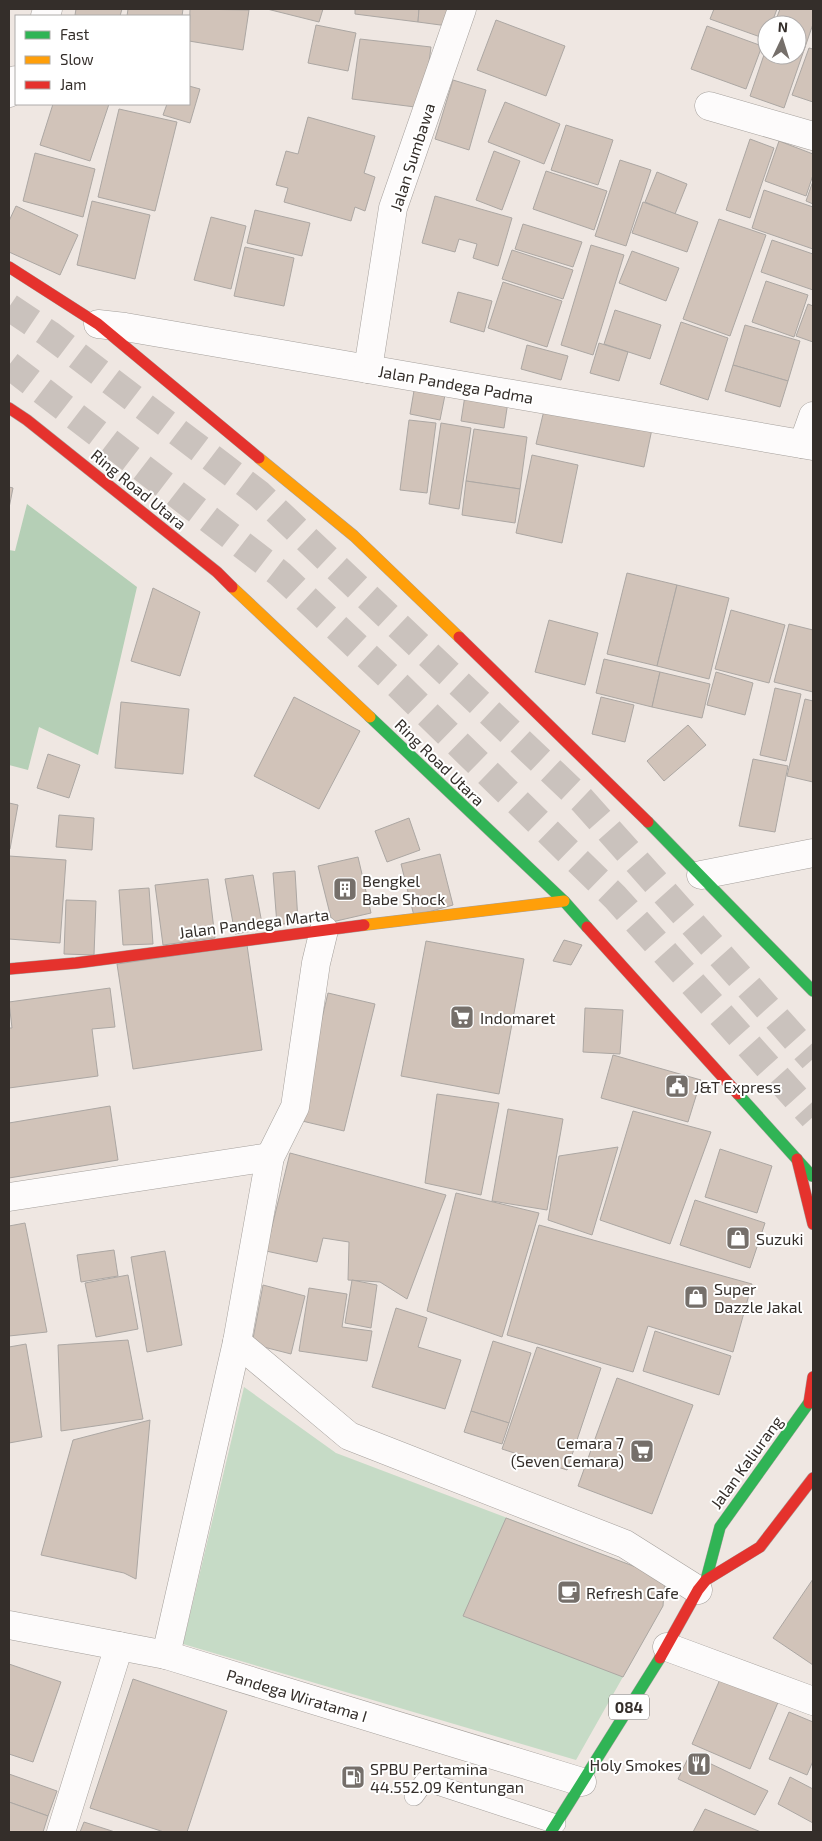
<svg xmlns="http://www.w3.org/2000/svg" width="822" height="1841" font-family="'Exo 2',sans-serif">
<style>
.green{fill:#c6dbc6}
.forest{fill:#b5cfb6}
.building{fill:#d1c3b9;stroke:#aca7a3}
.lines{fill:none;stroke-linecap:round;stroke-linejoin:round}
.highway-tunnel{stroke:#cac2bd;stroke-width:28;stroke-dasharray:28 14;stroke-linecap:butt}
.lane-casing{stroke:#a5a09c;stroke-width:20}
.street-casing{stroke:#a5a09c;stroke-width:29}
.fast-casing{stroke:#a5a09c;stroke-width:12}
.slow-casing{stroke:#a5a09c;stroke-width:12}
.jam-casing{stroke:#a5a09c;stroke-width:12}
.lane{stroke:#fdfbfb;stroke-width:19}
.street{stroke:#fdfbfb;stroke-width:28}
.fast{stroke:#30b455;stroke-width:11}
.slow{stroke:#ff9f0a;stroke-width:11}
.jam{stroke:#e5322d;stroke-width:11}
.labels{text-anchor:middle;dominant-baseline:central;stroke-width:4;stroke-linejoin:round;paint-order:stroke}
.shield{fill:#fff;stroke:#716d6a;stroke-width:1}
.shield-label{font-size:15px;font-weight:bold;fill:#342e2a}
.street-label{font-size:16px;fill:#342e2a;stroke:#fff}
.poi-label{font-size:16px;fill:#342e2a;stroke:#fff;text-anchor:start}
</style>
<rect width="100%" height="100%" fill="#efe7e2"/>
<path class="green" d="M244 1387 336 1453 665 1578 663 1606 576 1760 183 1644Z"/>
<path class="forest" d="M27 504 137 587 98 755 39 727 28 770 9 765V550L15 551Z"/>
<g class="building">
<path d="M76 9H122L120 16H81L75 15Z"/>
<path d="M128 9H183L182 16H127Z"/>
<path d="M190 9 249 10 243 50 189 41Z"/>
<path d="M267 9H323L319 22Z"/>
<path d="M355 9H419L418 22 355 14Z"/>
<path d="M419 9H450L448 26 418 22Z"/>
<path d="M714 9H777L771 25H767L766 39 710 19Z"/>
<path d="M780 9H813V24L784 108 750 96 767 46V55H797V25H774Z"/>
<path d="M496 20 565 46 546 96 477 70Z"/>
<path d="M316 25 356 33 348 71 308 63Z"/>
<path d="M707 26 762 46 746 89 691 69Z"/>
<path d="M360 39 431 47 423 108 352 99Z"/>
<path d="M809 48 813 49V102L792 95Z"/>
<path d="M453 80 486 90 469 150 435 139Z"/>
<path d="M189 86 200 89 190 123 163 115 167 104H189Z"/>
<path d="M505 102 560 124 544 164 488 142Z"/>
<path d="M53 104H109L90 161 40 145Z"/>
<path d="M119 109 177 122 155 211 98 197Z"/>
<path d="M308 117 375 136 364 173 375 177 365 211 355 207 351 221 284 202 288 188 276 185 286 151 298 154Z"/>
<path d="M566 125 613 140 598 185 551 170Z"/>
<path d="M750 139 774 148 750 218 726 210Z"/>
<path d="M779 141 813 154V175L806 196 765 181Z"/>
<path d="M494 151 520 161 502 210 476 200Z"/>
<path d="M35 153 95 169 83 217 23 201Z"/>
<path d="M620 160 651 170 626 246 595 236Z"/>
<path d="M546 171 607 191 594 230 533 209Z"/>
<path d="M657 172 687 184 675 214 645 202Z"/>
<path d="M813 181V204L806 201Z"/>
<path d="M764 190 813 207V249L752 228Z"/>
<path d="M435 196 512 218 498 266 473 258 477 244 459 239 455 252 422 243Z"/>
<path d="M92 201 150 215 135 279 77 265Z"/>
<path d="M643 202 698 222 687 252 632 233Z"/>
<path d="M16 206 78 235 60 275 9 252V221Z"/>
<path d="M255 210 310 223 302 256 247 243Z"/>
<path d="M211 217 246 226 231 289 194 280Z"/>
<path d="M719 219 766 235 730 336 683 319Z"/>
<path d="M523 224 582 242 573 267 515 249Z"/>
<path d="M772 240 813 254V290L761 272Z"/>
<path d="M591 245 624 255 593 355 561 345Z"/>
<path d="M245 247 294 258 284 306 234 296Z"/>
<path d="M512 250 573 270 563 299 502 279Z"/>
<path d="M632 251 679 268 666 301 619 283Z"/>
<path d="M766 281 808 295 794 337 752 322Z"/>
<path d="M503 282 562 301 547 347 488 328Z"/>
<path d="M458 292 492 301 484 332 450 322Z"/>
<path d="M808 304 813 306V342L796 336Z"/>
<path d="M615 310 661 325 650 359 604 344Z"/>
<path d="M681 322 728 338 708 400 660 384Z"/>
<path d="M745 325 800 341 788 381 733 365Z"/>
<path d="M599 343 628 352 619 381 590 373Z"/>
<path d="M527 345 568 356 561 380 521 369Z"/>
<path d="M733 365 788 381 780 407 725 391Z"/>
<path d="M416 379 447 385 440 420 410 414Z"/>
<path d="M466 389 509 395 504 428 461 421Z"/>
<path d="M545 406 652 429 644 467 536 444Z"/>
<path d="M409 420 436 423 427 493 400 490Z"/>
<path d="M441 423 471 428 459 509 429 504Z"/>
<path d="M474 429 527 437 520 489 466 481Z"/>
<path d="M532 455 578 465 562 543 516 533Z"/>
<path d="M466 481 520 489 515 523 462 515Z"/>
<path d="M9 487 13 488 9 508Z"/>
<path d="M627 573 677 585 657 666 607 654Z"/>
<path d="M677 585 729 598 709 679 657 666Z"/>
<path d="M153 588 200 612 180 676 131 661Z"/>
<path d="M731 610 785 625 769 683 715 669Z"/>
<path d="M549 620 598 633 585 685 535 672Z"/>
<path d="M789 624 813 630V692L774 682Z"/>
<path d="M604 659 660 672 652 707 596 693Z"/>
<path d="M660 672 710 684 702 718 652 707Z"/>
<path d="M716 672 753 683 745 715 707 705Z"/>
<path d="M775 688 801 694 786 761 760 755Z"/>
<path d="M294 697 360 731 319 809 254 776Z"/>
<path d="M601 697 634 705 625 742 592 734Z"/>
<path d="M805 699 813 701V782L787 776Z"/>
<path d="M121 702 189 709 183 774 115 768Z"/>
<path d="M688 725 706 745 664 781 647 761Z"/>
<path d="M48 754 80 765 69 798 37 788Z"/>
<path d="M753 759 788 766 775 832 739 826Z"/>
<path d="M9 803 18 805 10 849H9Z"/>
<path d="M59 815 94 818 92 850 56 847Z"/>
<path d="M409 818 420 850 387 862 375 831Z"/>
<path d="M440 854 453 905 414 916 401 864Z"/>
<path d="M9 856 66 860 60 943 9 939Z"/>
<path d="M358 857 371 913 332 922 318 866Z"/>
<path d="M295 871 298 922 277 925 273 873Z"/>
<path d="M253 875 263 929 235 934 225 879Z"/>
<path d="M208 879 215 938 163 945 155 885Z"/>
<path d="M149 888 153 944 123 945 119 890Z"/>
<path d="M66 900 96 901 94 955 64 954Z"/>
<path d="M564 940 582 945 571 965 553 961Z"/>
<path d="M426 941 524 959 499 1094 401 1076Z"/>
<path d="M247 945 262 1050 133 1069 117 964Z"/>
<path d="M110 988 115 1027 92 1029 98 1076 9 1088V1028H12L9 1002Z"/>
<path d="M328 993 375 1004 344 1131 298 1120Z"/>
<path d="M585 1008 623 1010 620 1054 583 1052Z"/>
<path d="M613 1055 701 1080 688 1122 601 1098Z"/>
<path d="M437 1094 499 1103 481 1195 425 1183Z"/>
<path d="M110 1106 118 1160 9 1178V1123Z"/>
<path d="M508 1109 563 1119 547 1210 492 1201Z"/>
<path d="M633 1111 711 1132 670 1244 600 1220Z"/>
<path d="M618 1147 592 1235 548 1220 559 1156Z"/>
<path d="M720 1149 772 1166 757 1213 705 1197Z"/>
<path d="M290 1153 446 1195 407 1299 380 1282 348 1280 349 1242 323 1238 317 1262 266 1251Z"/>
<path d="M456 1193 539 1213 502 1337 427 1311Z"/>
<path d="M695 1200 765 1223 750 1268 680 1245Z"/>
<path d="M25 1223 47 1332 9 1336V1226Z"/>
<path d="M539 1225 752 1284 733 1352 648 1326 633 1372 507 1335Z"/>
<path d="M114 1250 118 1276 81 1282 77 1255Z"/>
<path d="M165 1251 182 1345 147 1352 131 1257Z"/>
<path d="M128 1275 138 1329 96 1337 85 1283Z"/>
<path d="M352 1280 377 1285 371 1328 345 1323Z"/>
<path d="M263 1285 305 1296 291 1354 252 1344Z"/>
<path d="M309 1288 347 1294 342 1327 372 1331 367 1361 299 1351Z"/>
<path d="M396 1308 427 1318 418 1347 461 1360 445 1409 372 1387Z"/>
<path d="M655 1331 731 1356 719 1395 643 1371Z"/>
<path d="M128 1340 143 1419 61 1431 58 1345Z"/>
<path d="M493 1341 531 1353 509 1423 471 1411Z"/>
<path d="M26 1344 42 1437 9 1443V1347Z"/>
<path d="M537 1347 601 1368 567 1470 502 1449Z"/>
<path d="M617 1378 693 1405 652 1514 578 1486Z"/>
<path d="M471 1411 509 1423 502 1444 464 1432Z"/>
<path d="M150 1420 136 1579 124 1573 41 1555 73 1440Z"/>
<path d="M506 1518 665 1578 663 1606 623 1677 463 1616Z"/>
<path d="M813 1579V1665L773 1638Z"/>
<path d="M9 1664 61 1682 33 1762 9 1754Z"/>
<path d="M721 1677 779 1700 750 1769 692 1744Z"/>
<path d="M133 1679 227 1711 187 1832H164L90 1808Z"/>
<path d="M789 1712 813 1722V1761L807 1775 769 1759Z"/>
<path d="M690 1754 768 1791 755 1815 678 1779Z"/>
<path d="M9 1774 57 1791 48 1816 9 1802Z"/>
<path d="M790 1777 813 1789V1823L778 1804Z"/>
<path d="M9 1802 48 1816 43 1832H9Z"/>
<path d="M705 1809 761 1832H693Z"/>
<path d="M84 1822 115 1832H80Z"/>
</g>
<g class="lines">
<g class="highway-tunnel">
<path d="M9 307 49 334 259 494 582 800 813 1059"/>
<path d="M9 365 280 574 398 685 615 897 813 1117"/>
</g>
<g class="lane-casing">
<path id="lane" d="M414 1796 425 1781 556 1824"/>
</g>
<g class="street-casing">
<g id="street">
<path d="M45 16 48 9"/>
<path d="M9 93 16 80"/>
<path d="M709 106 813 136"/>
<path d="M98 324 125 327 813 446"/>
<path d="M368 369 393 208 462 9"/>
<path d="M803 444 813 416"/>
<path d="M701 875 813 853"/>
<path d="M9 1197 270 1157"/>
<path d="M237 1342 349 1436 625 1544 698 1590"/>
<path d="M9 1625 166 1655 582 1782"/>
<path d="M667 1647 813 1701"/>
<path d="M166 1655 237 1342 270 1157 295 1107 316 963 324 930"/>
<path d="M61 1832 119 1646"/>
</g>
</g>
<g class="fast-casing">
<g id="fast">
<path d="M370 717 564 901 587 927"/>
<path d="M648 822 813 991"/>
<path d="M738 1094 812 1176"/>
<path d="M706 1580 720 1527 813 1397"/>
<path d="M551 1832 660 1658"/>
</g>
</g>
<g class="slow-casing">
<g id="slow">
<path d="M259 458 354 536 459 637"/>
<path d="M232 587 370 717"/>
<path d="M364 925 564 901"/>
</g>
</g>
<g class="jam-casing">
<g id="jam">
<path d="M9 267 98 324 259 458"/>
<path d="M9 408 27 420 217 572 232 587"/>
<path d="M459 637 648 822"/>
<path d="M587 927 738 1094"/>
<path d="M9 969 76 963 364 925"/>
<path d="M797 1159 813 1224"/>
<path d="M809 1403 813 1377"/>
<path d="M660 1658 698 1590 706 1580 760 1547 813 1478"/>
</g>
</g>
<use href="#lane" class="lane"/>
<use href="#street" class="street"/>
<use href="#fast" class="fast"/>
<use href="#slow" class="slow"/>
<use href="#jam" class="jam"/>
</g>
<defs>
<g id="building-square" transform="scale(1.25)"><rect x="-9" y="-9" width="18" height="18" rx="4" fill="#756f6a" stroke="#fff"/><path d="M-4-6H4V6H1V3H-1V6H-4ZM-2.5-4.3h1.7v1.8h-1.7ZM.8-4.3h1.7v1.8H.8ZM-2.5-1h1.7V.8h-1.7ZM.8-1h1.7V.8H.8Z" fill="#fff"/></g>
<g id="supermarket-square" transform="scale(1.25)"><rect x="-9" y="-9" width="18" height="18" rx="4" fill="#756f6a" stroke="#fff"/><path d="M-6-5.5h2.5l.6 2H6L4.5 2H-2.5L-4.4-4H-6ZM-1.5 3.2a1.3 1.3 0 1 0 .1 0ZM3 3.2a1.3 1.3 0 1 0 .1 0Z" fill="#fff"/></g>
<g id="civic-square" transform="scale(1.25)"><rect x="-9" y="-9" width="18" height="18" rx="4" fill="#756f6a" stroke="#fff"/><path d="M-.6-6.5H3V-4.5H.6V-3L4-1V1h2V6H-6V1h2V-1L-.6-3ZM-1.2 2.5V6h2.4V2.5Z" fill="#fff"/></g>
<g id="shop-square" transform="scale(1.25)"><rect x="-9" y="-9" width="18" height="18" rx="4" fill="#756f6a" stroke="#fff"/><path d="M-5-2.5h2.3a2.7 3.5 0 0 1 5.4 0H5L5.5 6h-11ZM-1.5-2.5h3a1.5 2.3 0 0 0-3 0Z" fill="#fff"/></g>
<g id="cafe-square" transform="scale(1.25)"><rect x="-9" y="-9" width="18" height="18" rx="4" fill="#756f6a" stroke="#fff"/><path d="M-5.5-4.5H6V0H3Q3 3.5 0 3.5H-2.5Q-5.5 3.5-5.5 0ZM3-3.2v2h1.7v-2ZM-6 4.5H4V6H-6Z" fill="#fff"/></g>
<g id="restaurant-square" transform="scale(1.25)"><rect x="-9" y="-9" width="18" height="18" rx="4" fill="#756f6a" stroke="#fff"/><path d="M-5-6h1v4h1v-4h1v4h1v-4h1v5L-1.5 .5V6h-2V.5L-5-1ZM5-6V6H3V1.5H1.5Q1.5-4 5-6Z" fill="#fff"/></g>
<g id="fuel-square" transform="scale(1.25)"><rect x="-9" y="-9" width="18" height="18" rx="4" fill="#756f6a" stroke="#fff"/><path d="M-5.5-6h7V0h2V4h1.3V-2.5L3-4.5l.8-.8L6-3V5H2.5V1h-1V6h-7ZM-4.2-4.7v3.2H.2V-4.7Z" fill="#fff"/></g>
</defs>
<g fill-rule="evenodd">
<use href="#building-square" x="345" y="889"/>
<use href="#supermarket-square" x="462" y="1017"/>
<use href="#civic-square" x="677" y="1086"/>
<use href="#shop-square" x="738" y="1238"/>
<use href="#shop-square" x="696" y="1297"/>
<use href="#supermarket-square" x="642" y="1451"/>
<use href="#cafe-square" x="569" y="1592"/>
<use href="#restaurant-square" x="699" y="1764"/>
<use href="#fuel-square" x="353" y="1777"/>
</g>
<g class="labels">
<rect class="shield" x="609" y="1694.5" width="40" height="25" rx="4"/>
<g class="shield-label">
<text x="629" y="1707">084</text>
</g>
<g class="street-label">
<text transform="translate(412 157) rotate(-72)">Jalan Sumbawa</text>
<text transform="translate(456 384) rotate(10)">Jalan Pandega Padma</text>
<text transform="translate(139 489) rotate(39)">Ring Road Utara</text>
<text transform="translate(440 762) rotate(44)">Ring Road Utara</text>
<text transform="translate(254 923) rotate(-7)">Jalan Pandega Marta</text>
<text transform="translate(746 1462) rotate(-54)">Jalan Kaliurang</text>
<text transform="translate(297 1695) rotate(17)">Pandega Wiratama I</text>
</g>
<g class="poi-label">
<text x="362" y="880">Bengkel<tspan x="362" dy="18">Babe Shock</tspan></text>
<text x="480" y="1017">Indomaret</text>
<text x="694" y="1086">J&amp;T Express</text>
<text x="756" y="1238">Suzuki</text>
<text x="714" y="1288">Super<tspan x="714" dy="18">Dazzle Jakal</tspan></text>
<text x="624" y="1442" text-anchor="end">Cemara 7<tspan x="624" dy="18">(Seven Cemara)</tspan></text>
<text x="586" y="1592">Refresh Cafe</text>
<text x="682" y="1764" text-anchor="end">Holy Smokes</text>
<text x="370" y="1768">SPBU Pertamina<tspan x="370" dy="18">44.552.09 Kentungan</tspan></text>
</g>
</g>
<rect width="822" height="1841" fill="none" stroke="#342e2a" stroke-width="20"/>
<rect x="15" y="15" width="175" height="90" fill="#ffffff" stroke="#aeabaa"/>
<rect x="25" y="31" width="25" height="8" fill="#30b455" stroke="#aeabaa"/>
<text x="60" y="40" font-size="15" fill="#342e2a">Fast</text>
<rect x="25" y="56" width="25" height="8" fill="#ff9f0a" stroke="#aeabaa"/>
<text x="60" y="65" font-size="15" fill="#342e2a">Slow</text>
<rect x="25" y="81" width="25" height="8" fill="#e5322d" stroke="#aeabaa"/>
<text x="60" y="90" font-size="15" fill="#342e2a">Jam</text>
<g transform="translate(782 40) rotate(4)"><circle r="24" fill="#ffffff" stroke="#aeabaa"/>
<path d="M0-4L9 19L0 12L-9 19Z" fill="#756f6a"/>
<text y="-8" font-size="14" font-weight="bold" text-anchor="middle" fill="#342e2a">N</text>
</g>
</svg>
